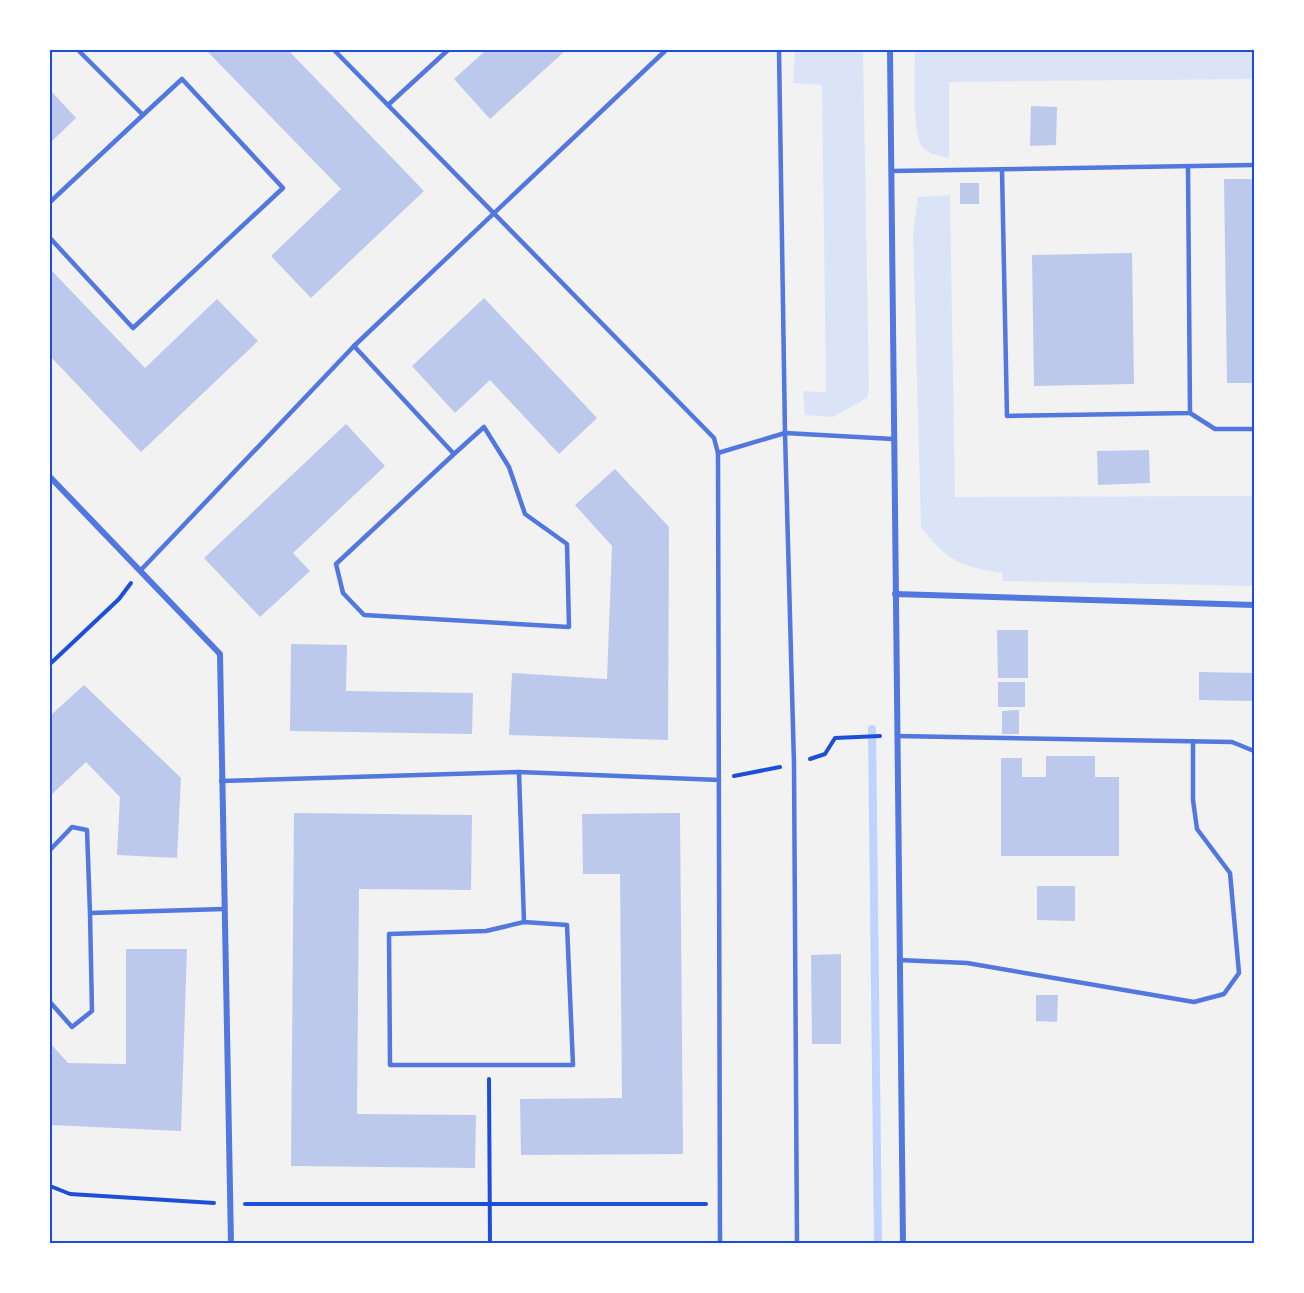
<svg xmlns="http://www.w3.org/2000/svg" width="1304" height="1293" font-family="Commissioner,sans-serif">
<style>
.green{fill:#dbe4f7}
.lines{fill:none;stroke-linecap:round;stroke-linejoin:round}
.stream{stroke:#bfd3fe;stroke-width:8}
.building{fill:#bdc9ec}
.path{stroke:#1d4ed8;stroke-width:4}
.service{stroke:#5277de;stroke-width:4.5}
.minor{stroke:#5277de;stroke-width:6}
.neatline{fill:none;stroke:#1d4ed8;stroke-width:2}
</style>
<rect width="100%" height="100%" fill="#f2f2f2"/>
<g class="green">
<path d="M795 50H863L869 389 867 398 833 417 805 415 803 391 826 392 822 85 793 83Z"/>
<path d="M915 50H1254V79L949 82V158C941 156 930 155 923 148 911 135 915 69 915 50Z"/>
<path d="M950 195 955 497 1254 496V586L1003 581 1002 573C961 566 947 562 921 527L913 233 918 197Z"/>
</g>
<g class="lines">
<path class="stream" d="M872 729 878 1244"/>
</g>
<g class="building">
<path d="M206 50H288L424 191 311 298 271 256 341 189Z"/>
<path d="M486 50H566L490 119 454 79Z"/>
<path d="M50 90 76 118 50 143Z"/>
<path d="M1031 106 1057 107 1056 145 1030 146Z"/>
<path d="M1224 179H1254V383H1227Z"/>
<rect x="960" y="183" width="19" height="21"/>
<path d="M1132 253 1134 384 1034 386 1032 255Z"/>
<path d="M50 269 145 368 217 299 258 341 141 452 50 356Z"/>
<path d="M484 298 597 418 559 454 490 380 455 413 412 366Z"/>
<path d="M346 424 385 466 293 553 310 571 260 617 204 558Z"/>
<path d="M1149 450 1150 483 1098 485 1097 451Z"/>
<path d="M615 469 669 527 668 740 509 735 512 673 607 679 612 546 575 505Z"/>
<path d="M997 630H1028V678H998Z"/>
<path d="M291 644 347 645 346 691 473 693 472 734 290 731Z"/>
<path d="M1199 672 1254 673V701L1199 700Z"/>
<rect x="998" y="682" width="27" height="25"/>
<path d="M84 685 181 778 177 858 117 855 120 797 86 762 50 796V716Z"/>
<path d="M1019 710V734H1002V711Z"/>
<path d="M1046 756H1095V777H1119V856H1001V758H1022V777H1046Z"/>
<path d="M294 813 472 815 471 890 359 889 357 1114 476 1115 475 1168 291 1166Z"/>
<path d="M680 813 683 1154 521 1155 520 1099 622 1098 620 874H583L582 814Z"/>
<path d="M1037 886H1075V921L1037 920Z"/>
<path d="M126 949H187L181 1131 50 1125V1043L68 1063 126 1064Z"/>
<path d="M841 954V1044H812L811 955Z"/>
<path d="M1036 995H1058L1057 1022 1036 1021Z"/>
</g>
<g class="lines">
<g class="path">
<path d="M50 664 119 599 131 583"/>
<path d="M810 759 825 754 835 738 880 736"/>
<path d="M734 776 780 767"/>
<path d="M489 1079 490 1244"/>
<path d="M50 1186 70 1194 214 1203"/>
<path d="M245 1204H706"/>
</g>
<g class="service">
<path d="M334 50 714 438 718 453 720 1244"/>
<path d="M779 50 785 433 794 764 797 1244"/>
<path d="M388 105 448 50"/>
<path d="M1002 170 1007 416 1190 413 1188 167"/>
<path d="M891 171 1254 165"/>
<path d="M50 202 143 115 78 50"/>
<path d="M50 238 133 328 283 188 182 79 143 115"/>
<path d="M354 346 454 454 484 427 509 467 525 514 567 544 569 627 364 615 343 593 336 564 454 454"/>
<path d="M1190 413 1215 429H1254"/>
<path d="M718 453 785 433 893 439"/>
<path d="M140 571 354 346 666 50"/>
<path d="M897 736 1232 742 1254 751"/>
<path d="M519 772 524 922 486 931 389 934 390 1065H573L567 925 524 922"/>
<path d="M221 781 519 772 719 780"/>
<path d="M50 850 72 827 87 830 90 913 224 909"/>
<path d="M899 960 967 963 1194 1002 1224 994 1239 973 1230 873 1197 829 1193 800V741"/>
<path d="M50 1002 72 1027 92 1011 90 913"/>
</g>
<g class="minor">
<path d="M890 50 903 1244"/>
<path d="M50 477 220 654 231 1244"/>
<path d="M895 594 1254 605"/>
</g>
</g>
<rect width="1304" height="1293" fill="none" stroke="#ffffff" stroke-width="102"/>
<rect x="51" y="51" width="1202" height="1191" class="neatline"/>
</svg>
